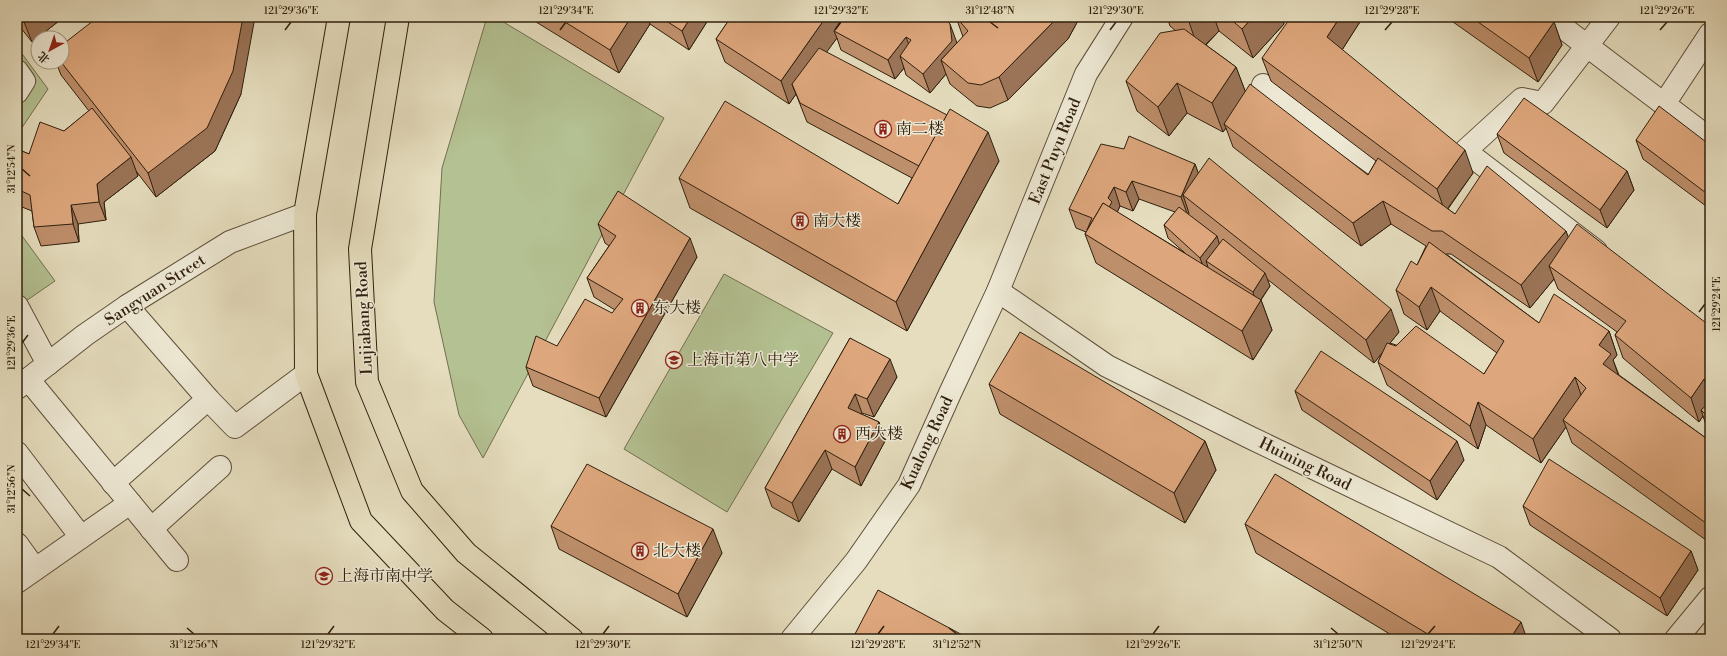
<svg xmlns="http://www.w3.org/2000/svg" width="1727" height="656" font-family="'Libre Bodoni','Noto Serif SC',serif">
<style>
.green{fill:#b4c192;stroke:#727050}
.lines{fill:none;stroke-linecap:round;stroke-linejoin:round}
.minor-casing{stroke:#5d4f3a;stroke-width:24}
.major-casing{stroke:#30200e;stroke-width:24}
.minor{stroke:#eee9d5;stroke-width:22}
.major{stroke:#e5ddbe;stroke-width:22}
.wall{fill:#be8f6b;stroke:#30200e;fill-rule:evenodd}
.shaded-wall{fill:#9b7457;stroke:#30200e}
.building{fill:#dda67c;stroke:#30200e}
.ticks{fill:none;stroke:#30200e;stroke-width:1.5}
.labels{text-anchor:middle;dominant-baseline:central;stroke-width:3;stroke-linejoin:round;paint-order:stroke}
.poi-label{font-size:16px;fill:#30200e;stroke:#eee9d5;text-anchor:start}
.street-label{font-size:16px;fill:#30200e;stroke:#eee9d5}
.neatline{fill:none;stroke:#30200e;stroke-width:1.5}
.ticks-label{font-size:10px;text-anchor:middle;fill:#30200e}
</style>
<rect width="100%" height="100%" fill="#e5ddbe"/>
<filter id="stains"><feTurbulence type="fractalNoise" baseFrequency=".005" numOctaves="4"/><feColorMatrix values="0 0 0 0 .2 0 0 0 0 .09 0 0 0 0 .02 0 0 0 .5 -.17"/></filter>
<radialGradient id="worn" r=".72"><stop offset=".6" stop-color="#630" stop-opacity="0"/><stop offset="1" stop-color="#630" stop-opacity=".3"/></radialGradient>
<g class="green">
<path d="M487 17H495L664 118 483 458 459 415 434 302 442 168Z"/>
<path d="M17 47 48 89 17 135Z"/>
<path d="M17 229 55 281 17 307Z"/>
<path d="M724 274 833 333 727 512 624 449Z"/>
</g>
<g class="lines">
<g class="minor-casing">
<g id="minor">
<path d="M1549 17 1710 139"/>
<path d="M17 71 24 81 17 92"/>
<path d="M1263 85 1399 182"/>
<path d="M1664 104 1710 34"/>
<path d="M1596 251 1465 151 1522 99 1543 103 1609 17"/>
<path d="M998 291 1107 366 1249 437 1499 557 1610 639"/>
<path d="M17 306 48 364"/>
<path d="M127 306 208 399 235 427 306 374"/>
<path d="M28 379 177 560"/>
<path d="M17 388 85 335 127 306 230 242 305 214"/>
<path d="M17 453 81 537"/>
<path d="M113 483 208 399"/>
<path d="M151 529 220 467"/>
<path d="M17 544 35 569"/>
<path d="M17 582 130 503"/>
<path d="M792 639 856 561 909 485 951 391 998 291 1086 74 1122 17"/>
<path d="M1676 639 1710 598"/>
</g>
</g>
<g class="major-casing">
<g id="major">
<path d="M339 17 305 214 306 374 361 521 445 610 482 639"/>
<path d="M398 17 360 249 367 382 412 491 466 553 572 639"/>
</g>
</g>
<use href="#minor" class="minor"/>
<use href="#major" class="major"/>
</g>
<g class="wall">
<path d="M17 17H64L32 42 17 23Z"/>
<path d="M528 17H710L689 50 650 24 619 73Z"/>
<path d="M731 17 957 43 963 37 956 17H1080L1068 39 1008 100 990 108 977 106 950 84 946 74 930 93 906 75 904 68 895 79 841 50 837 38 826 52 999 161 907 331 690 208 679 178 898 204 912 178 807 122 796 94 789 104 725 62 716 39Z"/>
<path d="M1167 17H1282L1284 24 1253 58 1219 31 1206 45 1236 67 1245 91 1368 175 1376 161 1271 81 1262 58 1363 17 1342 50 1473 173 1448 209 1455 214 1566 231 1568 238 1710 326V434H1709L1703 416 1699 422 1623 358 1615 335 1617 332 1558 289 1554 279 1530 308 1451 254H1446L1539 323 1609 331 1617 355 1613 360 1619 375 1710 441V543L1572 443 1566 427 1541 463 1486 425 1478 449 1387 385 1378 362 1382 353 1374 363 1267 279 1270 286 1261 300 1272 330 1253 360 1096 263 1085 234 1086 232 1076 228 1069 209 1124 149 1195 164 1198 173 1399 332 1390 343 1484 374 1497 353 1440 311 1427 330 1404 314 1396 290 1417 265 1426 246 1391 224 1361 246 1233 147 1226 128 1223 132 1187 113 1169 136 1137 111 1126 81 1176 31 1170 26ZM1139 199 1175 212 1164 225 1168 238 1185 253 1117 212 1120 206 1133 211Z"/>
<path d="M1446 17H1547L1554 22 1562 45 1538 82Z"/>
<path d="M56 62H62L241 94 215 151 156 197 136 171 138 176 104 202 106 220 78 224 79 242 41 246 34 227 32 211 17 205V149L29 154 64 131 89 111 61 75Z"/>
<path d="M1497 134 1627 171 1634 190 1607 228 1504 153Z"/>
<path d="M1636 140 1710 145V209L1643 159Z"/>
<path d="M598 224 697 257 606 417 533 386 526 367 557 346 612 313 615 310 594 297 587 278 609 246 605 243Z"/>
<path d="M850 338 897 377 874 417 862 413 861 414 879 422 885 441 861 486 832 469 799 522 772 507 765 488Z"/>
<path d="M989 384 1205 441 1216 470 1185 523 1000 414Z"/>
<path d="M1295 391 1464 460 1437 500 1302 410Z"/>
<path d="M1523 506 1691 551 1698 570 1667 616 1530 525Z"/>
<path d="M1245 524 1527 639H1398L1256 553Z"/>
<path d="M551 526 722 553 687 617 559 549Z"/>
<path d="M855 634 970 639H857Z"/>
</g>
<g class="shaded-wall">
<path d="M22 17H64L32 42Z"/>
<path d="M243 17H255L241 94 215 151 156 197 148 173Z"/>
<path d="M631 17H647L650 24 619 73 610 50Z"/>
<path d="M691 17H710L689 50 682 31Z"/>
<path d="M826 17H851L834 31 837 38 796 94 792 84 796 94 789 104 781 81Z"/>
<path d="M1058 17H1080L1068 39 1008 100 999 77Z"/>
<path d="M1193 17H1214L1219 31 1199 51 1189 22Z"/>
<path d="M1253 17H1282L1284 24 1253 58 1242 29Z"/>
<path d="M1340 17H1363L1335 61 1327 37Z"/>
<path d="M1554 22 1562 45 1538 82 1529 58Z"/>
<path d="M950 24 957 43 941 60 946 74 930 93 923 74Z"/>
<path d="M906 37 913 56H900L904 68 895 79 888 60Z"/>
<path d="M1236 67 1247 96 1224 124 1226 128 1223 132 1212 103Z"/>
<path d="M1177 83 1187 113 1169 136 1158 107Z"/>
<path d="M988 132 999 161 907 331 896 302Z"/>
<path d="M1465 150 1473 173 1445 212 1437 189Z"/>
<path d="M131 157 138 176 104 202 106 220 99 202 97 184Z"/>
<path d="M1195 164 1202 183 1183 195 1189 213 1188 216 1181 197Z"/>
<path d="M1627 171 1634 190 1607 228 1600 210Z"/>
<path d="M1132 181 1139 199 1133 211 1126 192Z"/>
<path d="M1114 187 1120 206 1117 213 1095 233 1108 198Z"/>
<path d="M1383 201 1391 224 1361 246 1353 223Z"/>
<path d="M71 205 78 224 79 242 73 224Z"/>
<path d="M1566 231 1575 255 1549 266 1554 279 1530 308 1521 285Z"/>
<path d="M1217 236 1221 250 1206 261 1208 267 1205 271 1200 258Z"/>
<path d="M690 238 697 257 606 417 599 398Z"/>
<path d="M1265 273 1270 286 1257 305 1253 292Z"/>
<path d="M1431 287 1440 311 1427 330 1419 307Z"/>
<path d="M1261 300 1272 330 1253 360 1242 331Z"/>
<path d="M1391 309 1399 332 1374 363 1366 340Z"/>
<path d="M1609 331 1617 355 1613 360 1619 377 1603 364 1599 345Z"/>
<path d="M890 359 897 377 874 417 867 399Z"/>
<path d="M1575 377 1583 401 1563 420 1566 427 1541 463 1533 439Z"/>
<path d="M1704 379 1710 395V406L1701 410 1703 416 1699 422 1691 398Z"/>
<path d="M855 394 862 413 855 426 848 408Z"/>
<path d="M1478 402 1486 425 1478 449 1470 426Z"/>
<path d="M879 422 885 441 861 486 855 467Z"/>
<path d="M1205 441 1216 470 1185 523 1174 493Z"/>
<path d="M1457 441 1464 460 1437 500 1430 481Z"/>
<path d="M825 450 832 469 799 522 792 503Z"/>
<path d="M713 529 722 553 687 617 678 594Z"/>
<path d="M1691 551 1698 570 1667 616 1660 598Z"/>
<path d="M1521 622 1527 639H1510Z"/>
</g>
<g class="building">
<path d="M98 17H243L233 71 207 128 148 173 61 62H62V45Z"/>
<path d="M557 17H631L610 50Z"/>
<path d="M660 17H691L682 31Z"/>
<path d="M731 17H826L781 81 716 39Z"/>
<path d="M843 17H944L950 24 952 41 923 74 900 56 911 40 906 37 888 60 834 31Z"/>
<path d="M956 17H1058L999 77 981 85 968 83 941 60 968 31Z"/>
<path d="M1183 17H1193L1189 22Z"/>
<path d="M1228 17H1253L1242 29Z"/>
<path d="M1291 17H1340L1327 37 1465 150 1437 189 1262 58Z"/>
<path d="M1471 17H1547L1554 22 1529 58Z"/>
<path d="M1184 29 1236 67 1212 103 1177 83 1158 107 1126 81 1160 33Z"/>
<path d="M819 48 947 115 919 166 800 103 792 84Z"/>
<path d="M1250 84 1368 175 1378 158 1455 214 1487 166 1566 231 1521 285 1442 231H1432L1383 201 1353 223 1224 124Z"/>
<path d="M1524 98 1627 171 1600 210 1497 134Z"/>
<path d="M725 101 898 204 950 109 988 132 896 302 679 178Z"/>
<path d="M1659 106 1710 145V196L1636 140Z"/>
<path d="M92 108 131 157 97 184 99 202 71 205 73 224 34 227 30 195 17 189V149L29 154 40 122 64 131Z"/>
<path d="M1129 136 1195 164 1181 197 1132 181 1126 192 1114 187 1108 198 1112 202 1109 207 1103 203 1087 230 1092 218 1069 209 1101 144 1124 149Z"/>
<path d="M1209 158 1391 309 1366 340 1183 195Z"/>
<path d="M618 191 690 238 599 398 526 367 536 336 557 346 585 299 612 313 623 299 587 278 616 236 598 224Z"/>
<path d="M1103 203 1261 300 1242 331 1085 234Z"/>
<path d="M1179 207 1217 236 1200 258 1164 225Z"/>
<path d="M1577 224 1710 326V383L1704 379 1691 398 1615 335 1626 321 1549 266Z"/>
<path d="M1223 239 1265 273 1253 292 1206 261Z"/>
<path d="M1429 242 1539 323 1554 294 1609 331 1599 345 1611 354 1603 364 1710 441V526L1563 420 1586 388 1575 377 1533 439 1478 402 1470 426 1378 362 1387 343 1396 346 1416 326 1484 374 1504 341 1431 287 1419 307 1396 290 1411 261 1417 265Z"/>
<path d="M1020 332 1205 441 1174 493 989 384Z"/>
<path d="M850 338 890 359 867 399 855 394 848 408 879 422 855 467 825 450 792 503 765 488Z"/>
<path d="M1321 351 1457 441 1430 481 1295 391Z"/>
<path d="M1710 402V419L1701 410Z"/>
<path d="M1549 459 1691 551 1660 598 1523 506Z"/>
<path d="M587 464 713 529 678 594 551 526Z"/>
<path d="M1275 474 1521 622 1510 639H1436L1245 524Z"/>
<path d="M878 590 970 639H865L855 634Z"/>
</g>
<path class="ticks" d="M990 22 998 28M285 30 291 22M560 30 566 22M835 30 841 22M1110 30 1116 22M1385 30 1392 22M1660 30 1667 22M22 169 30 176M1699 312 1705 304M22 343 28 335M22 489 30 496M187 628 194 634M949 628 957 634M1331 628 1338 634M53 634 59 626M328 634 334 626M603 634 609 626M878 634 884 626M1153 634 1159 626M1428 634 1435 626"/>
<defs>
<g id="building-ring" transform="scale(0.9)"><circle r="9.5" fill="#eee9d5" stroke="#8f2418" stroke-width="1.5"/><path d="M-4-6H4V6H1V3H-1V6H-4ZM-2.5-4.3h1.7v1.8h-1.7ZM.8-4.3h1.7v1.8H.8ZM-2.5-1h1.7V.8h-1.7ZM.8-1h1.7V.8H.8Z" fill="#8f2418"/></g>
<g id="school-ring" transform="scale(0.9)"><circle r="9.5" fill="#eee9d5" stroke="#8f2418" stroke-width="1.5"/><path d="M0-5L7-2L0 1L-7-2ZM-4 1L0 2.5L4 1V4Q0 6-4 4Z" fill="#8f2418"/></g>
</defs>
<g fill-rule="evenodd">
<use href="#building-ring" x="883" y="129"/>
<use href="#building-ring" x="800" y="221"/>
<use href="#building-ring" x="640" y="308"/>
<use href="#school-ring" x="674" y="360"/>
<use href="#building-ring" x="842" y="434"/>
<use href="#building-ring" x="640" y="551"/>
<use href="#school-ring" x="324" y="576"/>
</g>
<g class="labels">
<g class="poi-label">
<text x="896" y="129">南二楼</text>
<text x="813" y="221">南大楼</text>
<text x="653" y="308">东大楼</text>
<text x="687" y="360">上海市第八中学</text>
<text x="855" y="434">西大楼</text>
<text x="653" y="551">北大楼</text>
<text x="337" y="576">上海市南中学</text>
</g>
<g class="street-label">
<text transform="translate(1055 151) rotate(-68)">East Puyu Road</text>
<text transform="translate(155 290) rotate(-33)">Sangyuan Street</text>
<text transform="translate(364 318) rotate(-93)">Lujiabang Road</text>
<text transform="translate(927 443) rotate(-65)">Kualong Road</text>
<text transform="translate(1305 464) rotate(26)">Huining Road</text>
</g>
</g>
<rect width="1727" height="656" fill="none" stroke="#e5ddbe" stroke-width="44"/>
<g transform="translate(50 50) rotate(220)"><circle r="19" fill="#eee9d5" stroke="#a29985"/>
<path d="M0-3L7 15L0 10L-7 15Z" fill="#8f2418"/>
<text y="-6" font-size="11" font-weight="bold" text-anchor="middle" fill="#30200e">北</text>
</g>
<rect x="22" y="22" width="1683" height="612" class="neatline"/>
<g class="ticks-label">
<text x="291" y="14">121°29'36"E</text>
<text x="566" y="14">121°29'34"E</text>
<text x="841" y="14">121°29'32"E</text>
<text x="990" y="14">31°12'48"N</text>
<text x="1116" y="14">121°29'30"E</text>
<text x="1392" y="14">121°29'28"E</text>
<text x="1667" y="14">121°29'26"E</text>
<text transform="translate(11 169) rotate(-90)" y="4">31°12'54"N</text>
<text transform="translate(1716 304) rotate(-90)" y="4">121°29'24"E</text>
<text transform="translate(11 343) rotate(-90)" y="4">121°29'36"E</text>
<text transform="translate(11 489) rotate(-90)" y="4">31°12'56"N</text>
<text x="53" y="648">121°29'34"E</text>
<text x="194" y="648">31°12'56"N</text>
<text x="328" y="648">121°29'32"E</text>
<text x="603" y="648">121°29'30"E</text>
<text x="878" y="648">121°29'28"E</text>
<text x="957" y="648">31°12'52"N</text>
<text x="1153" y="648">121°29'26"E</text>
<text x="1338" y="648">31°12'50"N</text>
<text x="1428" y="648">121°29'24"E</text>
</g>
<rect width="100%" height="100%" filter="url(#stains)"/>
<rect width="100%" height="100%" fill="url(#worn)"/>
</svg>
